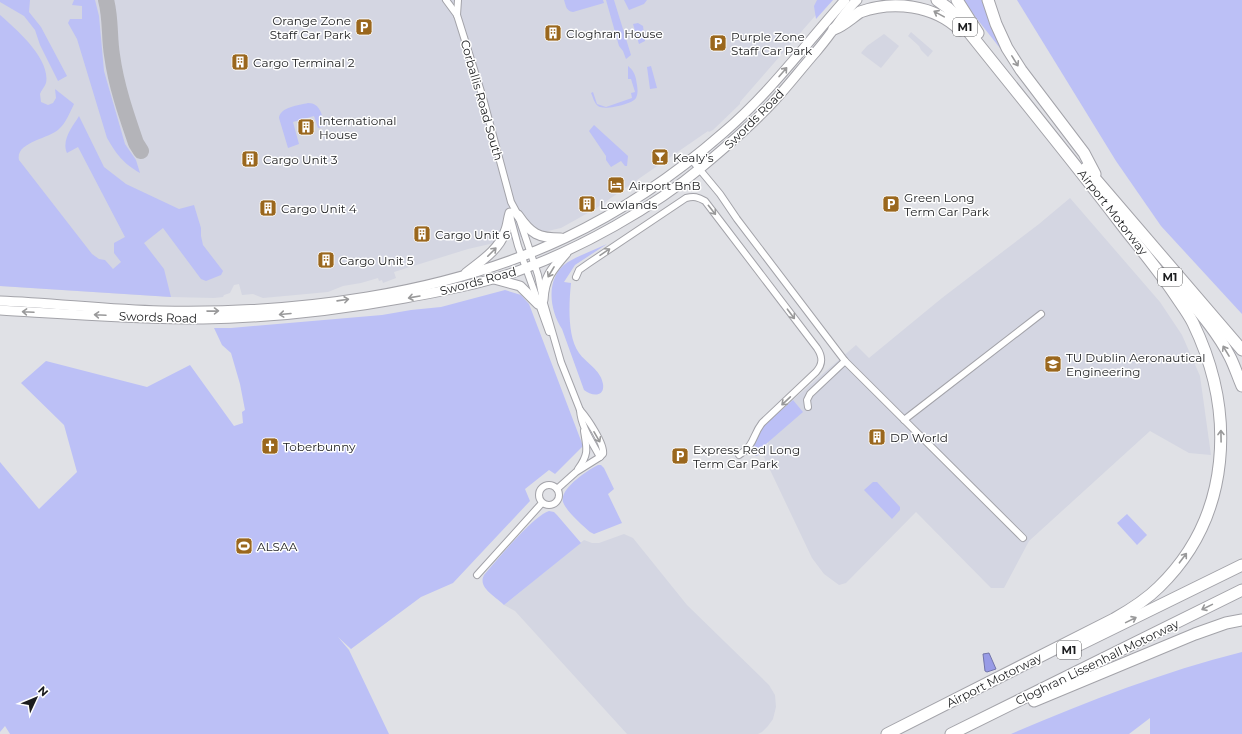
<svg xmlns="http://www.w3.org/2000/svg" width="1242" height="734" font-family="Montserrat,sans-serif">
<style>
.built{fill:#d4d6e2}
.green{fill:#bcc0f6}
.water{fill:#989be6;stroke:#7375aa}
.lines{fill:none;stroke-linecap:round;stroke-linejoin:round}
.taxiway{stroke:#b4b4b9;stroke-width:16}
.minor-casing{stroke:#a3a3a9;stroke-width:8}
.secondary-casing{stroke:#a3a3a9;stroke-width:11}
.motorway-casing{stroke:#a3a3a9;stroke-width:13}
.minor{stroke:#fff;stroke-width:6}
.secondary{stroke:#fff;stroke-width:9}
.motorway{stroke:#fff;stroke-width:11}
.oneway{stroke:#99999a}
.labels{text-anchor:middle;dominant-baseline:central;stroke-width:3;stroke-linejoin:round;paint-order:stroke}
.shield{fill:#fff;stroke:#606162;stroke-width:1}
.shield-label{font-size:11px;font-weight:bold;fill:#1c1d1f}
.poi-label{font-size:12px;fill:#1c1d1f;stroke:#fff;text-anchor:start}
.street-label{font-size:12px;fill:#1c1d1f;stroke:#fff}
</style>
<rect width="100%" height="100%" fill="#e0e1e6"/>
<g class="built">
<path d="M0 0H829L740 102V104L713 130 709 132 708 131 595 209 561 228 468 249 394 272 396 278 383 283 382 280 379 281 378 278 361 283 343 286 328 292 263 298 253 294 242 295 239 284 234 285 230 293 224 295 223 297 214 298 171 297 0 286Z"/>
<path d="M911 32 933 51 928 57 921 50 919 46 908 36Z"/>
<path d="M884 34 899 46 881 68 861 53 867 46Z"/>
<path d="M1070 198 1160 302 1182 335 1200 376 1211 455 1189 453 1150 431 1029 541 1004 588H991L916 512 846 583 839 585 824 574 812 558 762 453 768 444V437L764 425 856 345 869 358 942 298 1039 224Z"/>
<path d="M624 534 633 538 687 605 769 685 775 695 776 707 773 719 768 726 762 732 758 734H627L515 611 504 605 584 540 592 543H599Z"/>
</g>
<g class="green">
<path d="M0 0H30L29 12 41 27 67 76 58 81 40 45 35 30 24 16 0 2Z"/>
<path d="M74 0H95L99 16 104 71 125 144 136 160 140 173C123 163 117 155 107 138L77 39 68 23 70 19H82V6L72 5Z"/>
<path d="M564 0H603L604 3 573 12C566 11 566 6 564 0Z"/>
<path d="M606 0H614L631 55 626 59 623 51 619 46Z"/>
<path d="M624 0H647L644 4 629 10Z"/>
<path d="M817 0H833L816 19 814 6Z"/>
<path d="M962 0H986L1007 57Z"/>
<path d="M1017 0H1242V314L1161 226 1116 161Z"/>
<path d="M0 15C16 29 51 59 46 83 45 87 41 90 40 94L41 102 48 105 53 103 56 98 55 89 74 104C70 112 66 123 59 129 49 139 15 142 19 160L92 254 99 259 105 260 113 269 121 262 114 253V243L125 237 78 147 67 153C61 140 73 126 79 116L104 167 126 184 179 209 194 205 201 228V236L203 245 223 271 221 275 206 281 201 279 163 228 144 243 164 269 171 297 0 286Z"/>
<path d="M638 23 643 26 645 41 639 44 633 24Z"/>
<path d="M628 66C633 70 635 74 636 79 637 86 639 92 636 98 633 104 604 111 598 106 594 103 593 97 591 93L593 92 597 104 606 107 632 98 631 93 635 92 631 79H628Z"/>
<path d="M651 66 657 88 650 89 647 67Z"/>
<path d="M308 103C321 103 322 116 325 126L318 128 314 116 293 122 299 144 288 148 279 118C280 107 299 105 308 103Z"/>
<path d="M594 125 628 156 627 166H625L621 161 611 167 606 160V156L589 131Z"/>
<path d="M607 244 575 265 564 282 571 283C569 303 567 336 579 353 586 363 601 370 603 384 605 398 591 396 584 390L562 329C549 309 545 277 568 262 580 255 594 250 607 244Z"/>
<path d="M505 290 521 295 529 304 583 446 555 474 549 470 525 489 530 501 453 583 421 597 351 649 338 637 349 650 389 734H10L5 726 0 732V462L39 509 77 472 64 425 21 383 46 361 147 387 190 365 234 426 243 423 242 412 245 410 240 384 231 353 222 345 214 328H231L382 315 411 310 441 307Z"/>
<path d="M793 400 803 412 759 450 760 454 756 456 748 451 752 450 761 428Z"/>
<path d="M598 465H601L604 468 614 489 608 494 622 523 594 534 590 532C582 525 566 511 563 502 559 489 588 470 598 465Z"/>
<path d="M873 482H877L900 507V510L892 519 864 490Z"/>
<path d="M549 511 554 512 557 515 581 543 504 605C497 597 477 588 484 575 497 560 533 516 549 511Z"/>
<path d="M1127 514 1147 535 1137 545 1117 523Z"/>
<path d="M1242 652V734H1150V718L1129 734H1011C1086 702 1162 672 1242 652Z"/>
</g>
<path class="water" d="M989 653 996 669 987 672 985 671 983 654Z"/>
<g class="lines">
<path class="taxiway" d="M106 0C111 18 109 37 112 55 116 85 126 114 136 143L141 151"/>
<g class="minor-casing">
<g id="minor">
<path d="M446 0 457 15 483 98 511 202 518 215 538 275 543 300 561 362 580 410C581 427 592 442 600 457"/>
<path d="M457 15 458 0"/>
<path d="M691 159 720 194 737 219 845 361 1023 538"/>
<path d="M510 216 518 246 549 332"/>
<path d="M576 277 579 270 589 263 686 198C694 196 698 197 705 201L817 348C823 357 823 364 816 372L762 423C752 436 755 445 739 455"/>
<path d="M808 407 807 400 810 394 845 361"/>
<path d="M904 420 1041 314"/>
<path d="M578 469C589 454 587 449 584 431"/>
<circle cx="549" cy="495" r="10"/>
<path d="M557 489 576 472 600 457 603 454C605 444 587 418 580 410"/>
<path d="M477 575 542 503"/>
</g>
</g>
<g class="secondary-casing">
<g id="secondary">
<path d="M518 215C531 234 538 238 561 238"/>
<path d="M466 273C481 261 498 251 505 232 508 226 508 219 510 213"/>
<path d="M494 279 520 286 538 304"/>
<path d="M543 300C544 278 552 269 566 253"/>
<path d="M0 301C54 303 108 310 161 311 294 314 444 295 565 238 622 211 675 175 723 133 769 94 805 45 845 0"/>
<path d="M0 310C68 314 135 319 203 319 271 318 339 310 405 298 443 291 481 284 518 271 579 249 653 208 703 166 727 146 752 125 774 101 788 86 801 69 815 53 820 47 825 41 830 34 839 23 846 10 857 0"/>
</g>
</g>
<g class="motorway-casing">
<g id="motorway">
<path d="M957 0 978 33"/>
<path d="M988 0 996 24 1007 48 1021 70 1084 153 1095 174"/>
<path d="M834 29C844 25 851 18 860 12 893 0 934 5 960 30"/>
<path d="M1086 168 1242 350"/>
<path d="M1174 282C1194 306 1216 329 1230 357 1235 367 1238 377 1242 386"/>
<path d="M1073 648 1242 565"/>
<path d="M1034 701 1195 634 1226 623 1242 620"/>
<path d="M887 734 1114 619C1130 610 1146 600 1159 587 1232 516 1236 412 1193 323 1188 313 1181 304 1175 295 1158 269 1137 245 1118 220 1065 151 1010 84 956 16L948 8 937 0"/>
<path d="M951 734 1242 590"/>
</g>
</g>
<use href="#minor" class="minor"/>
<use href="#secondary" class="secondary"/>
<use href="#motorway" class="motorway"/>
</g>
<defs><path id="oneway-shaft" d="M-6 0H5M1.5-3L5.5 0L1.5 3" fill="none" stroke-width="1.6" stroke-linecap="round" stroke-linejoin="round"/></defs>
<g class="oneway">
<use href="#oneway-shaft" transform="translate(939 14) rotate(-151)"/>
<use href="#oneway-shaft" transform="translate(1015 61) rotate(58)"/>
<use href="#oneway-shaft" transform="translate(783 72) rotate(-49)"/>
<use href="#oneway-shaft" transform="translate(712 210) rotate(52)"/>
<use href="#oneway-shaft" transform="translate(492 252) rotate(-45)"/>
<use href="#oneway-shaft" transform="translate(605 252) rotate(-34)"/>
<use href="#oneway-shaft" transform="translate(551 272) rotate(121)"/>
<use href="#oneway-shaft" transform="translate(414 297) rotate(170)"/>
<use href="#oneway-shaft" transform="translate(343 300) rotate(-8)"/>
<use href="#oneway-shaft" transform="translate(213 311) rotate(-1)"/>
<use href="#oneway-shaft" transform="translate(28 312) rotate(-177)"/>
<use href="#oneway-shaft" transform="translate(285 314) rotate(175)"/>
<use href="#oneway-shaft" transform="translate(791 314) rotate(53)"/>
<use href="#oneway-shaft" transform="translate(100 315) rotate(-177)"/>
<use href="#oneway-shaft" transform="translate(1226 351) rotate(-121)"/>
<use href="#oneway-shaft" transform="translate(786 401) rotate(137)"/>
<use href="#oneway-shaft" transform="translate(1221 436) rotate(-91)"/>
<use href="#oneway-shaft" transform="translate(597 437) rotate(60)"/>
<use href="#oneway-shaft" transform="translate(1183 558) rotate(-53)"/>
<use href="#oneway-shaft" transform="translate(1207 607) rotate(154)"/>
<use href="#oneway-shaft" transform="translate(1131 620) rotate(-26)"/>
</g>
<defs>
<g id="parking-square" transform="scale(0.9)"><rect x="-9" y="-9" width="18" height="18" rx="4" fill="#9a671d" stroke="#fff"/><path d="M-3.5-5.5H1a3.5 3.5 0 0 1 0 7H-1V5.5H-3.5ZM-1-3.4V-.6H.8a1.4 1.4 0 0 0 0-2.8Z" fill="#fff"/></g>
<g id="building-square" transform="scale(0.9)"><rect x="-9" y="-9" width="18" height="18" rx="4" fill="#9a671d" stroke="#fff"/><path d="M-4-6H4V6H1V3H-1V6H-4ZM-2.5-4.3h1.7v1.8h-1.7ZM.8-4.3h1.7v1.8H.8ZM-2.5-1h1.7V.8h-1.7ZM.8-1h1.7V.8H.8Z" fill="#fff"/></g>
<g id="bar-square" transform="scale(0.9)"><rect x="-9" y="-9" width="18" height="18" rx="4" fill="#9a671d" stroke="#fff"/><path d="M-6-5H6L.8 .8V4.5H3.5V6h-7V4.5H-.8V.8Z" fill="#fff"/></g>
<g id="hotel-square" transform="scale(0.9)"><rect x="-9" y="-9" width="18" height="18" rx="4" fill="#9a671d" stroke="#fff"/><path d="M-6-4.5h1.5V1H6V5H4.5V3h-9V5H-6ZM-4 0a1.8 1.8 0 1 1 3.6 0ZM.5 0V-2.5h3Q6-2.5 6 0Z" fill="#fff"/></g>
<g id="university-square" transform="scale(0.9)"><rect x="-9" y="-9" width="18" height="18" rx="4" fill="#9a671d" stroke="#fff"/><path d="M0-5L7-2L0 1L-7-2ZM-4 1L0 2.5L4 1V4Q0 6-4 4Z" fill="#fff"/></g>
<g id="church-square" transform="scale(0.9)"><rect x="-9" y="-9" width="18" height="18" rx="4" fill="#9a671d" stroke="#fff"/><path d="M-1.2-6h2.4v3.5h3.3v2.4h-3.3V6h-2.4V-.1h-3.3v-2.4h3.3Z" fill="#fff"/></g>
<g id="stadium-square" transform="scale(0.9)"><rect x="-9" y="-9" width="18" height="18" rx="4" fill="#9a671d" stroke="#fff"/><path d="M0-5a6.5 5 0 1 0 0 10a6.5 5 0 1 0 0-10ZM-3.5-1.8h7v3.6h-7Z" fill="#fff"/></g>
</defs>
<g fill-rule="evenodd">
<use href="#parking-square" x="364" y="27"/>
<use href="#building-square" x="553" y="33"/>
<use href="#parking-square" x="718" y="43"/>
<use href="#building-square" x="240" y="62"/>
<use href="#building-square" x="306" y="127"/>
<use href="#bar-square" x="660" y="157"/>
<use href="#building-square" x="250" y="159"/>
<use href="#hotel-square" x="616" y="185"/>
<use href="#building-square" x="587" y="204"/>
<use href="#parking-square" x="891" y="204"/>
<use href="#building-square" x="268" y="208"/>
<use href="#building-square" x="422" y="234"/>
<use href="#building-square" x="326" y="260"/>
<use href="#university-square" x="1053" y="364"/>
<use href="#building-square" x="877" y="437"/>
<use href="#church-square" x="270" y="446"/>
<use href="#parking-square" x="680" y="456"/>
<use href="#stadium-square" x="244" y="546"/>
</g>
<g class="labels">
<g class="shield">
<rect x="953" y="18" width="24" height="18" rx="3"/>
<rect x="1158" y="268" width="24" height="18" rx="3"/>
<rect x="1057" y="641" width="24" height="18" rx="3"/>
</g>
<g class="shield-label">
<text x="965" y="27">M1</text>
<text x="1170" y="277">M1</text>
<text x="1069" y="650">M1</text>
</g>
<g class="poi-label">
<text x="351" y="20" text-anchor="end">Orange Zone<tspan x="351" dy="14">Staff Car Park</tspan></text>
<text x="566" y="33">Cloghran House</text>
<text x="731" y="36">Purple Zone<tspan x="731" dy="14">Staff Car Park</tspan></text>
<text x="253" y="62">Cargo Terminal 2</text>
<text x="319" y="120">International<tspan x="319" dy="14">House</tspan></text>
<text x="673" y="157">Kealy’s</text>
<text x="263" y="159">Cargo Unit 3</text>
<text x="629" y="185">Airport BnB</text>
<text x="904" y="197">Green Long<tspan x="904" dy="14">Term Car Park</tspan></text>
<text x="600" y="204">Lowlands</text>
<text x="281" y="208">Cargo Unit 4</text>
<text x="435" y="234">Cargo Unit 6</text>
<text x="339" y="260">Cargo Unit 5</text>
<text x="1066" y="357">TU Dublin Aeronautical<tspan x="1066" dy="14">Engineering</tspan></text>
<text x="890" y="437">DP World</text>
<text x="283" y="446">Toberbunny</text>
<text x="693" y="449">Express Red Long<tspan x="693" dy="14">Term Car Park</tspan></text>
<text x="257" y="546">ALSAA</text>
</g>
<g class="street-label">
<text transform="translate(482 100) rotate(74)">Corballis Road South</text>
<text transform="translate(754 119) rotate(-45)">Swords Road</text>
<text transform="translate(1113 212) rotate(52)">Airport Motorway</text>
<text transform="translate(478 281) rotate(-15)">Swords Road</text>
<text transform="translate(158 317) rotate(2)">Swords Road</text>
<text transform="translate(1097 662) rotate(-26)">Cloghran Lissenhall Motorway</text>
<text transform="translate(994 680) rotate(-27)">Airport Motorway</text>
</g>
</g>
<g transform="translate(36 698) rotate(46)" stroke="#ffffff" stroke-width="3" paint-order="stroke">
<path d="M0-3L7 15L0 10L-7 15Z" fill="#1c1d1f"/>
<text y="-6" font-size="11" font-weight="bold" text-anchor="middle" fill="#1c1d1f">N</text>
</g>
</svg>
